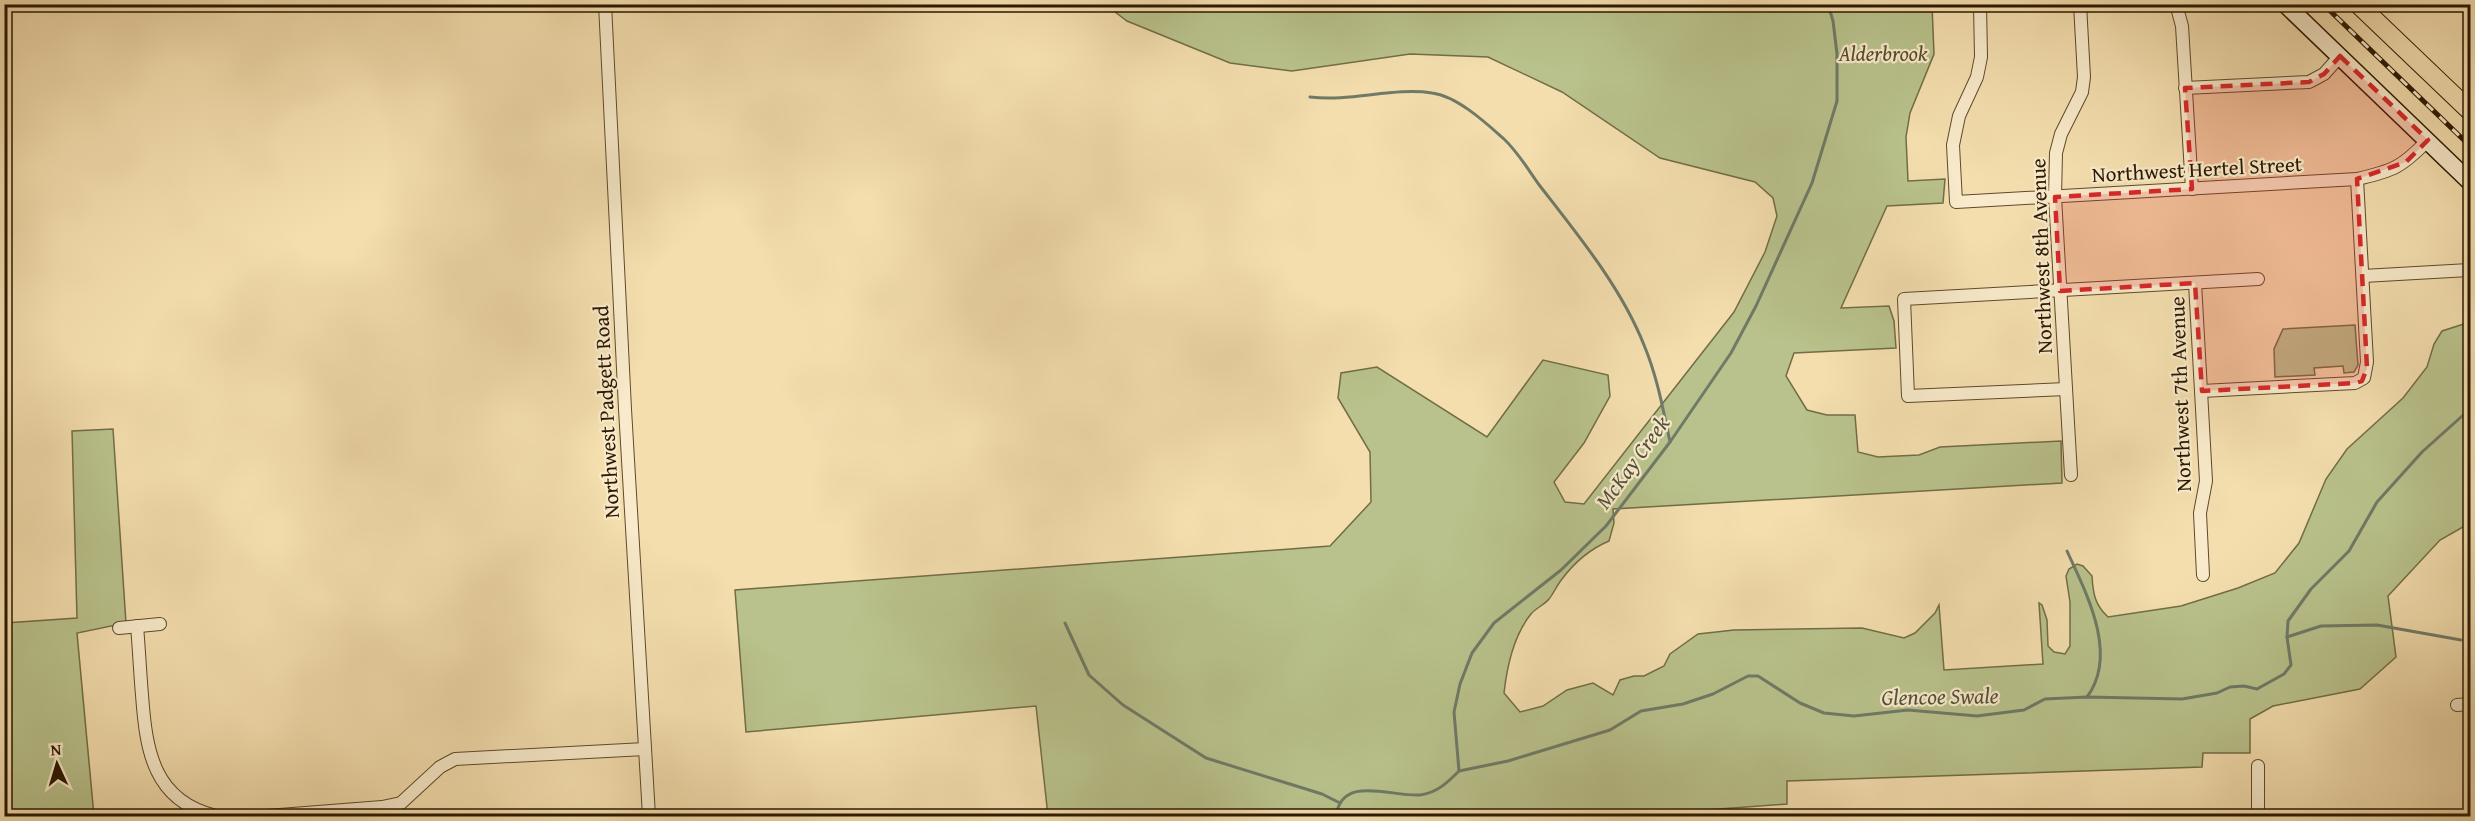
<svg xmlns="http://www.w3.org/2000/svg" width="2475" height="821" font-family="'Gentium Book Plus',serif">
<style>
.green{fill:#b9c28c;stroke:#726d46;stroke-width:1.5}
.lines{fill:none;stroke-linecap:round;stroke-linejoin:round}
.stream{stroke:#6f7a67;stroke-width:3}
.street-casing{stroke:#5d4a2c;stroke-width:14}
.secondary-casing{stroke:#2b1800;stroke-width:19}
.primary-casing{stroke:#2b1800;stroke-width:20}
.street{stroke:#f8eaca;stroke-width:12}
.secondary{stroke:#f8eaca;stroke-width:16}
.primary{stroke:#f4deae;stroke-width:18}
.rail-casing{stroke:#2b1800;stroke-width:5}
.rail{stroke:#f8eaca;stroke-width:3;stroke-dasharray:9;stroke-linecap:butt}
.marked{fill:#d62828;fill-opacity:0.2;stroke:#d62828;stroke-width:4.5;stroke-dasharray:12 8;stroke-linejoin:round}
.labels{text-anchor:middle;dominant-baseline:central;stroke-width:4.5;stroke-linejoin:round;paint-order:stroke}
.park-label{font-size:21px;font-style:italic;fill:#564b2a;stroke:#f8eaca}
.street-label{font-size:21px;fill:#2b1800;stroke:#f8eaca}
.water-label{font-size:22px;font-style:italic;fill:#53513c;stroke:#f8eaca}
</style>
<rect width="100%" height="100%" fill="#f4deae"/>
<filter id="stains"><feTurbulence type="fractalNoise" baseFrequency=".00333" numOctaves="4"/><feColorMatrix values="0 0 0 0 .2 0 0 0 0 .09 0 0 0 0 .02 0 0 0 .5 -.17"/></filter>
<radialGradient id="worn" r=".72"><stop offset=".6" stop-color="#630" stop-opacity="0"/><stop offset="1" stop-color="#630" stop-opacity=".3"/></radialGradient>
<g class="green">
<path d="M1106 5H1932L1934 54 1910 113 1906 137 1908 181 1945 179 1943 203 1887 206 1841 308 1889 306 1894 321 1896 348 1794 353 1786 376 1807 410 1827 415H1855L1858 452 1878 457 1919 455 1940 447 2061 441 2062 483 1613 509 1614 523 1609 541C1590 549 1574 563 1562 579 1557 585 1554 593 1549 599 1544 605 1536 608 1531 614 1513 636 1507 666 1504 693L1520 712 1543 706 1567 690 1593 683 1613 695 1620 680 1634 676H1644L1664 666 1670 654 1698 634 1734 630 1862 628 1904 638 1915 633 1935 613 1939 605 1944 670 2043 664 2039 603 2042 605 2047 620 2048 646 2054 652 2065 654 2070 646V602L2066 576 2069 569 2077 564 2083 566 2092 576C2093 594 2095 605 2108 617L2181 606 2238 588 2275 573 2299 543 2326 479 2347 449 2403 398 2427 367 2434 344 2442 331 2470 322V523L2440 540 2388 596 2396 657 2360 689 2273 706 2250 719V753H2203L2202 767 1787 781V804L1623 816H1048L1036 706 746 732 735 590 1330 546 1371 502 1370 452 1338 398 1341 373 1377 367 1487 437 1543 360 1608 375 1610 396 1584 443 1554 482 1565 502 1584 504 1734 312 1765 252 1777 216 1773 198 1755 182 1660 158 1562 92 1488 57 1410 54 1292 71 1230 63 1127 21Z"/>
<path d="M2164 5 2166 8 2131 10 2129 7 2091 10V5Z"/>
<path d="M2355 325 2358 365 2354 372 2344 373 2343 366 2314 368 2315 375 2275 377 2274 349 2283 329Z"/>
<path d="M113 429 126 623 77 633 94 816H5V623L77 618 72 431Z"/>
</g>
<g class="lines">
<g class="stream">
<path d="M1310 97C1351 102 1394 87 1432 93 1457 96 1486 123 1504 139 1518 152 1529 171 1540 186 1578 235 1621 287 1644 345 1657 376 1663 409 1670 442"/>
<path d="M2067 551C2086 593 2119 654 2087 697"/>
<path d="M1065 623 1089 675 1123 705 1206 758 1322 794 1340 803"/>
<path d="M2287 637 2321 626 2377 625 2461 640"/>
<path d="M1459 771 1508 761 1610 730 1641 711 1683 704 1713 694 1748 676H1758L1800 703 1824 713 1854 716 1908 710 1977 716 2024 710 2045 699 2087 697 2182 699 2217 693 2230 687 2244 686 2257 689 2284 674 2291 665 2287 637 2288 621 2311 589 2349 551 2377 502 2422 452 2470 409"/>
<path d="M1336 816C1342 774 1391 797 1420 795 1437 793 1448 782 1459 771L1454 712 1460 684 1472 653 1494 623 1561 570 1606 526 1670 442 1731 353 1756 306 1812 183 1837 101V54L1833 21 1828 4"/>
</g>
<g class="street-casing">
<g id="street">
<path d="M605 4 625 409 649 816"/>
<path d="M1980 4 1981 57 1977 77 1959 116 1953 145 1956 202 2357 179C2393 171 2402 167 2428 140"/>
<path d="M2176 4 2182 26 2192 189"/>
<path d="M2185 88 2309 82 2324 74 2340 56"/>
<path d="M2363 276 2469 270"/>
<path d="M2195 283 2206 481 2200 513 2203 575"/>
<path d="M2066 389 1908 396 1904 299 2258 279"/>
<path d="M2202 391 2355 383 2364 378 2367 362 2357 179"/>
<path d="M2071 475 2055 197 2056 153 2061 134 2082 92 2084 77 2080 4"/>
<path d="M137 626C139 649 140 672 142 695 146 750 153 801 216 816"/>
<path d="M119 628 160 624"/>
<path d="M2457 705 2470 704"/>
<path d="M2258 766V816"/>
<path d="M267 816 382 807 401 803 440 767 455 759 645 749"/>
<path d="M1762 816H1772"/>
</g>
</g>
<g class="secondary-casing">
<path id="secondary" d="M2285 4 2470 182"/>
</g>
<g class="primary-casing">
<path id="primary" d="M2358 4 2470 111"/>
</g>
<use href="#street" class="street"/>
<use href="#secondary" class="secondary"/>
<use href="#primary" class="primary"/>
<g class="rail-casing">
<path id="rail" d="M2323 4 2470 146"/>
</g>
<use href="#rail" class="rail"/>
</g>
<path class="marked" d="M2340 56 2428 140 2406 162 2357 179 2367 368 2362 381 2355 383 2202 391 2195 283 2060 291 2055 197 2192 189 2185 88 2309 82 2324 74Z"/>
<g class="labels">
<g class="park-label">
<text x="1883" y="53">Alderbrook</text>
</g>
<g class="street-label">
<text transform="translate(2197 169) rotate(-3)">Northwest Hertel Street</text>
<text transform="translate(2041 256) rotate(-92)">Northwest 8th Avenue</text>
<text transform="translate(2180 394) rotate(-92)">Northwest 7th Avenue</text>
<text transform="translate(606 412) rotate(-93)">Northwest Padgett Road</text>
</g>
<g class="water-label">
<text transform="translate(1632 462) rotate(-54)">McKay Creek</text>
<text transform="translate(1940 696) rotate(-1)">Glencoe Swale</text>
</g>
</g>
<rect width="2475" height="821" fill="none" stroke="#f4deae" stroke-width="24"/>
<rect x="6" y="6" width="2463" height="809" fill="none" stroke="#2b1800" stroke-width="3"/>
<rect x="12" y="12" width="2451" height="797" fill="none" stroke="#2b1800" stroke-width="1.5"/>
<g transform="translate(57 764) rotate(356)" stroke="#f8eaca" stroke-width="4.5" paint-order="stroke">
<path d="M0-4.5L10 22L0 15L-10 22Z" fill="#2b1800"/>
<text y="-9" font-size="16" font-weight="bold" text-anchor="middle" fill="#2b1800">N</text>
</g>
<rect width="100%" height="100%" filter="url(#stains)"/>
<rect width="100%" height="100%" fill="url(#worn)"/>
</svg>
